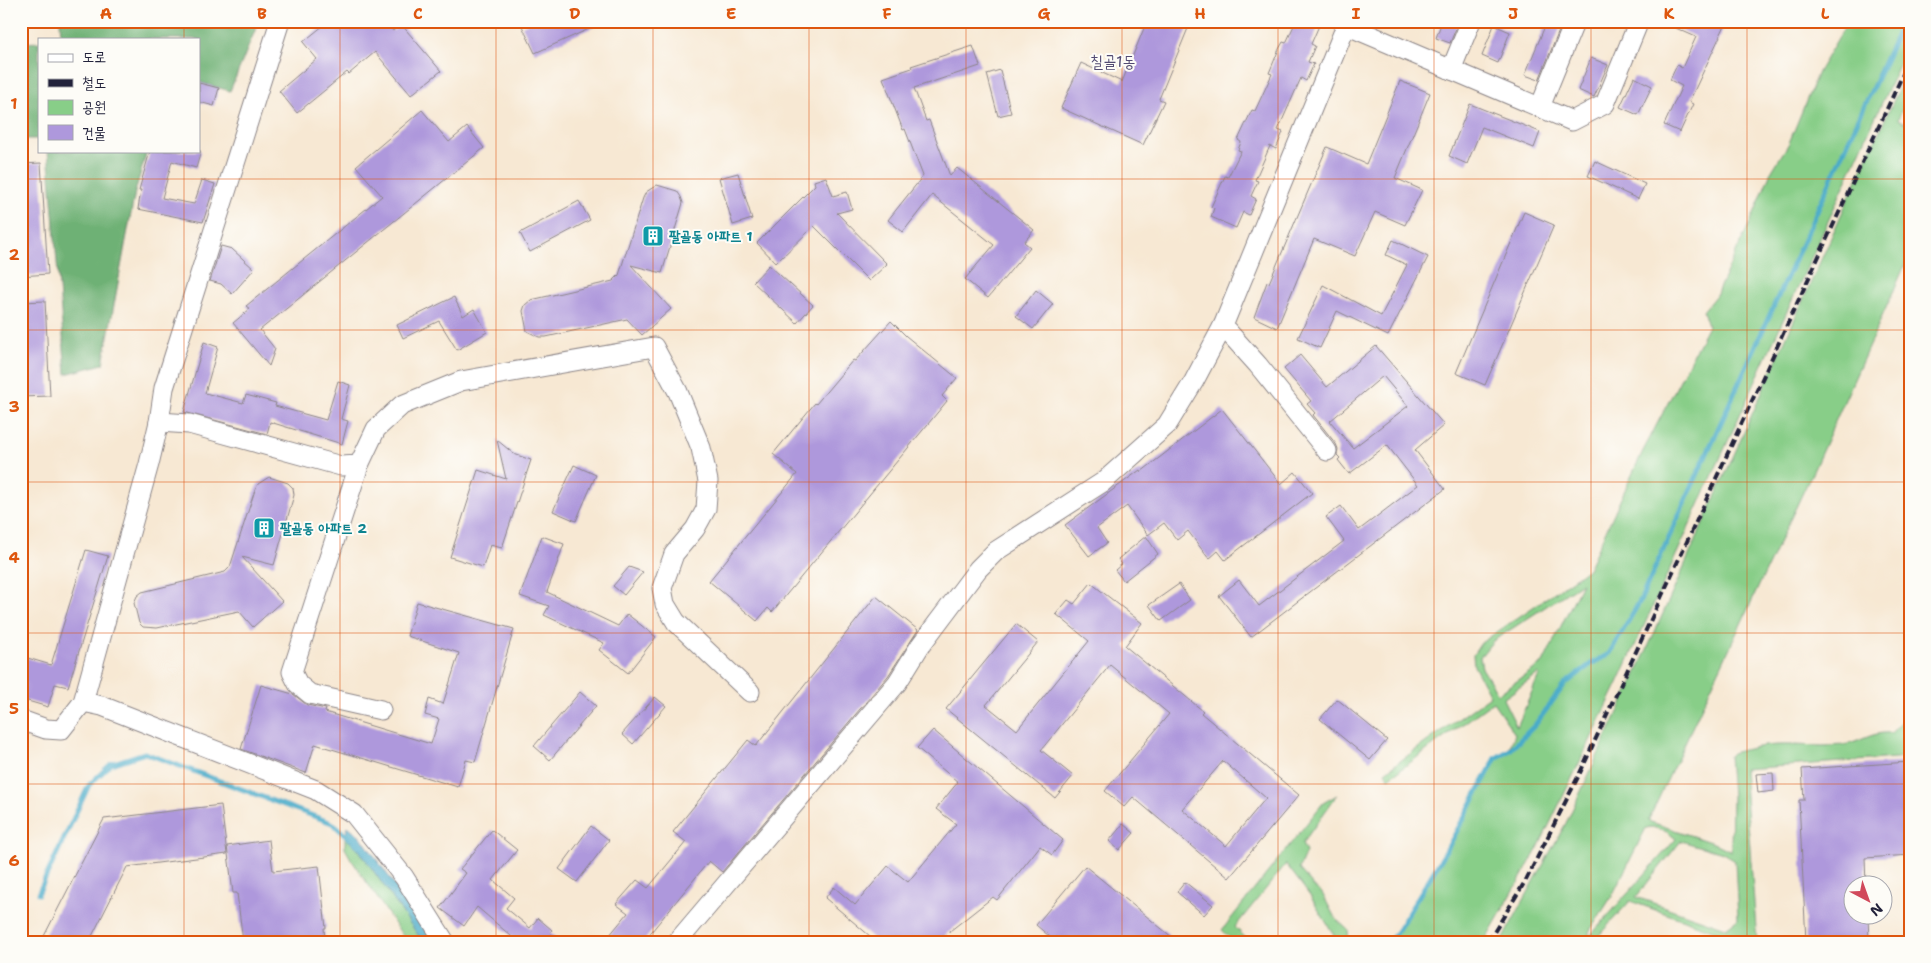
<svg xmlns="http://www.w3.org/2000/svg" width="1931" height="963" font-family="'Shantell Sans','Poor Story',sans-serif">
<style>
.green{fill:#88ce88;stroke:#557862;fill-rule:evenodd}
.forest{fill:#6eb174;stroke:#486a58}
.water{fill:#4aabc9;stroke:#366682}
.lines{fill:none;stroke-linecap:round;stroke-linejoin:round}
.stream{stroke:#4aabc9;stroke-width:5}
.building{fill:#ae98dc;fill-rule:evenodd}
.minor-casing{stroke:#8c8587;stroke-width:21}
.minor{stroke:#fff;stroke-width:19}
.rail{stroke:#22223b;stroke-width:4;stroke-dasharray:8 4;stroke-linecap:butt}
.grid{fill:none;stroke:#de560e;stroke-width:1;stroke-opacity:0.55}
.labels{text-anchor:middle;dominant-baseline:central;stroke-width:4;stroke-linejoin:round;paint-order:stroke}
.culture-label{font-size:14px;font-weight:bold;fill:#0d838f;stroke:#fdfcf7;text-anchor:start}
.quarter-label{font-size:16px;fill:#534b73;stroke:#fdfcf7}
.neatline{fill:none;stroke:#de560e;stroke-width:2}
.grid-label{font-size:16px;text-anchor:middle;font-weight:bold;fill:#de560e}
</style>
<rect width="100%" height="100%" fill="#fdfcf7"/>
<filter id="ink" filterUnits="userSpaceOnUse"><feTurbulence type="fractalNoise" baseFrequency=".02" numOctaves="2"/><feDisplacementMap in="SourceGraphic" scale="10" xChannelSelector="R" yChannelSelector="G"/><feConvolveMatrix kernelMatrix="1 2 1 2 8 2 1 2 1" color-interpolation-filters="sRGB"/></filter>
<filter id="wash" filterUnits="userSpaceOnUse"><feTurbulence type="fractalNoise" baseFrequency=".0096" numOctaves="4" result="noise"/><feDisplacementMap in="SourceGraphic" scale="20" xChannelSelector="R" yChannelSelector="G"/><feGaussianBlur stdDeviation="1.12" result="paint"/><feColorMatrix in="noise" values="0 0 0 0 0 0 0 0 0 0 0 0 0 0 0 0 0 1.4 0 .05"/><feComposite in="paint" operator="in"/></filter>
<g filter="url(#wash)">
<rect width="100%" height="100%" fill="#f7e8d3"/>
<g class="green">
<path d="M1848 21H1901L1639 600 1608 653 1590 663 1565 683 1534 724 1509 749 1515 734 1493 702 1389 778 1385 772 1490 696 1474 666 1473 655 1481 643 1588 569 1643 451 1708 326 1703 311 1716 295 1753 216 1770 174 1789 143 1818 72ZM1582 583 1543 663 1498 694 1482 668 1480 657 1493 641ZM1538 674 1539 675 1517 727 1503 699Z"/>
<path d="M1904 21H1910V41L1618 683 1537 850 1484 942H1391L1446 854 1497 759 1510 751 1536 726 1566 685 1591 665 1610 655 1641 601Z"/>
<path d="M1910 65V91L1898 119 1910 126V254L1814 469 1648 821 1719 845 1731 851 1732 796 1729 756 1732 753C1741 751 1749 748 1758 747 1786 742 1815 748 1843 745 1860 743 1872 731 1891 733L1905 718 1910 706V757L1744 769 1757 942H1716L1724 938 1715 931 1630 901 1593 942H1501L1566 823 1636 674 1850 195ZM1652 827 1667 832 1676 839 1589 937V932L1612 896 1646 828ZM1681 841 1723 853 1735 861 1738 919 1726 928 1636 897Z"/>
<path d="M1337 795 1302 844 1306 852 1299 869 1315 888 1322 893 1335 918 1348 930 1349 942 1342 940 1340 942H1326L1334 935 1310 896 1286 864 1235 927 1250 942H1234L1222 930 1323 803Z"/>
<path d="M345 837 359 850 423 942H407L351 859 345 848Z"/>
</g>
<g class="forest">
<path d="M60 21H259L230 91 199 82V39H61Z"/>
<path d="M39 42V139H21V43Z"/>
<path d="M48 151H147L135 192 103 364 66 374Z"/>
</g>
<path class="water" d="M348 826 361 837 435 942H423L359 850 345 837Z"/>
<g class="lines">
<g class="stream">
<path d="M38 894 89 785 111 764 145 753 332 823 349 838"/>
<path d="M1389 942 1398 930 1445 853 1496 758 1510 750 1535 725 1565 684 1591 664 1609 654 1640 601 1903 21"/>
</g>
</g>
<g id="blocks">
<g class="building">
<path d="M329 21H384L393 31 401 24 441 71 411 95 375 52 349 74 347 72 297 113 279 91 317 59 303 42Z"/>
<path d="M528 21H607L535 53 522 26 528 23Z"/>
<path d="M1147 21H1191L1159 99 1164 101 1143 145 1061 108 1081 63 1122 82Z"/>
<path d="M1296 21H1321L1311 44 1315 46 1308 62 1314 64 1306 81 1301 78 1278 130 1283 132 1276 149 1270 146 1255 180 1258 181 1251 196 1256 199 1249 215 1243 212 1236 228 1211 217 1214 208 1211 207 1225 176 1228 177 1241 151 1238 150 1241 142 1238 140 1252 110 1255 111 1272 74 1269 73 1279 49 1283 42 1286 43Z"/>
<path d="M1442 21H1459L1450 43 1436 38Z"/>
<path d="M1547 21H1563L1539 80 1525 75Z"/>
<path d="M1660 21H1727L1689 102 1693 104 1680 132 1664 125 1682 86 1670 80 1677 65 1682 68 1696 37Z"/>
<path d="M1494 25 1510 32 1498 63 1482 56Z"/>
<path d="M973 46 980 66 914 88 926 121 929 120 950 176 957 168 1034 230 1024 242 1030 247 988 298 965 279 994 245 932 195 903 232 888 220 923 176 905 129 903 130 883 78 912 68 911 66Z"/>
<path d="M1591 58 1608 65 1594 97 1578 90Z"/>
<path d="M1000 70 1011 113 998 116 987 74Z"/>
<path d="M1634 77 1652 86 1638 115 1620 107Z"/>
<path d="M1400 81 1430 93 1395 178 1422 190 1405 225 1375 212 1355 256 1314 239 1277 328 1254 317 1267 282 1269 283 1327 147 1366 164Z"/>
<path d="M199 83 219 88 214 106 199 102Z"/>
<path d="M1470 104 1540 132 1534 148 1482 127 1467 164 1449 156Z"/>
<path d="M422 110 449 142 467 127 484 148 260 330 275 349 269 366 233 323 250 309 246 306 382 196 356 166Z"/>
<path d="M150 151H201L196 168 172 161 162 198 194 204 202 180 215 184 203 222 138 209 141 190H139Z"/>
<path d="M1595 161 1645 184 1638 199 1588 176Z"/>
<path d="M41 163 48 274 21 276V164Z"/>
<path d="M738 173 752 219 733 225 719 178Z"/>
<path d="M826 177 833 196 847 192 852 209 837 213 887 264 869 281 814 226 776 263 757 243 815 185 814 181Z"/>
<path d="M657 185 677 191 681 197 683 203 662 273 631 265 671 309 642 335 627 319 546 337H539L527 331 523 311 525 305 531 300 613 281 619 275 643 198 646 192Z"/>
<path d="M579 201 590 220 530 252 520 233Z"/>
<path d="M1524 212 1554 225 1485 385 1456 373Z"/>
<path d="M1393 240 1428 257 1388 336 1337 311 1320 348 1298 338 1323 285 1381 316 1407 265 1386 255Z"/>
<path d="M221 246 232 249 254 269 232 294 221 284 210 281Z"/>
<path d="M769 265 813 305 797 323 753 282Z"/>
<path d="M1036 290 1053 304 1033 329 1016 316Z"/>
<path d="M454 297 463 316 474 309 487 332 457 350 439 321 403 338 397 325Z"/>
<path d="M45 301 50 396 21 397V302Z"/>
<path d="M891 321 906 336 957 378 942 396 947 401 772 612 768 608 757 621 709 581 797 474 773 454 815 403 816 404 853 360 855 361Z"/>
<path d="M204 342 218 347 205 393 243 403 246 395 276 403 275 406 326 420 338 381 350 385 341 419 348 421 342 444 270 422 267 434 184 412Z"/>
<path d="M1376 346 1444 425 1415 450 1445 489 1251 637 1219 596 1239 580 1259 606 1344 541 1326 517 1341 506 1359 530 1418 485 1387 445 1349 474 1338 460 1340 458 1337 455 1338 449 1336 444 1313 415 1315 413 1307 404 1311 401 1284 369 1300 355 1327 387ZM1383 376 1408 406 1353 448 1330 421Z"/>
<path d="M1222 409 1281 484 1295 472 1312 493 1225 560 1218 551 1209 559 1188 531 1177 540 1164 523 1148 535 1127 506 1097 528 1107 543 1089 556 1065 525 1140 470 1141 472Z"/>
<path d="M497 440 514 454 531 460 502 548 490 545 483 567 450 557 478 470 506 479Z"/>
<path d="M574 465 596 475 576 521 553 511Z"/>
<path d="M269 477 288 483 293 488 294 495 274 565 242 557 282 601 253 627 239 611 157 628 143 627 139 623 134 603 137 596 142 592 225 572 230 567 255 490 258 484Z"/>
<path d="M542 536 564 544 547 592 618 626 627 614 656 637 628 673 599 650 604 643 544 615 549 606 520 596Z"/>
<path d="M1146 536 1158 554 1124 581 1115 570 1122 564 1118 559Z"/>
<path d="M86 550 108 556 68 687 55 684 48 707 21 699V656L51 665Z"/>
<path d="M629 567 643 572 624 595 613 586Z"/>
<path d="M1091 583 1142 623 1125 646 1203 711 1201 713 1299 795 1229 878 1133 797 1124 807 1105 791 1169 714 1110 665 1041 750 1073 776 1055 798 946 709 1016 624 1038 642 986 705 1017 730 1089 641 1056 614 1068 600 1074 604ZM1223 761 1266 798 1226 846 1182 809Z"/>
<path d="M1179 584 1190 600 1161 621 1149 605Z"/>
<path d="M876 596 918 630 888 676 722 872 709 861 643 942H604L628 913 616 904 637 880 648 888 686 842 673 832 748 740 756 746Z"/>
<path d="M417 602 514 629 475 762 466 760 458 787 315 744 306 773 241 749 261 685 293 694 307 705 326 709 325 712 431 744 439 719 425 715 429 699 443 704 459 653 407 636Z"/>
<path d="M580 692 596 706 550 760 534 746Z"/>
<path d="M655 697 666 706 633 744 622 734Z"/>
<path d="M1337 699 1387 740 1370 760 1320 719Z"/>
<path d="M933 730 1063 840 1052 855 1040 846 997 900 993 897 936 942H877L825 898 834 887 855 905 888 866 908 882 956 824 936 809 958 782 917 748Z"/>
<path d="M1910 762V855L1865 858 1866 886H1854V916H1868L1869 942H1806L1799 800H1804L1802 769Z"/>
<path d="M1773 773 1774 791 1758 793 1756 774Z"/>
<path d="M221 805 227 854 127 867 89 942H41L104 819Z"/>
<path d="M1123 824 1134 833 1119 850 1109 841Z"/>
<path d="M591 826 609 840 577 882 559 869Z"/>
<path d="M492 830 517 850 493 880 514 898 506 908 530 928 538 918 552 930 550 933 561 942H518L477 907 464 926 440 908 466 873 460 869Z"/>
<path d="M269 840 273 871 319 866 326 928H324L325 942H243L237 893H233L227 846Z"/>
<path d="M1085 866 1178 942H1056L1036 925Z"/>
<path d="M1185 882 1213 905 1204 915 1177 892Z"/>
</g>
</g>
</g>
<g filter="url(#ink)">
<use href="#blocks" fill-opacity="0" stroke="#8c8587" stroke-width="1"/>
<g class="lines">
<g class="minor-casing">
<g id="minor">
<path d="M1346 25 1572 121 1605 104 1639 21"/>
<path d="M1451 70 1471 21"/>
<path d="M1540 107 1575 21"/>
<path d="M159 422 189 424 341 466 359 465 376 429 402 405 461 381 654 347 678 392 701 448 708 481 706 509 695 529 674 554 662 588 665 604 676 622 750 692"/>
<path d="M1327 451 1258 365 1223 326 1348 21"/>
<path d="M359 465 292 672 298 684 310 694 381 710"/>
<path d="M83 702 102 706 316 790 354 814 404 877 445 942"/>
<path d="M21 720 46 729 61 730 83 702 149 464 159 422 164 388 280 21"/>
<path d="M677 942 897 683 920 646 978 569 996 551 1103 482 1167 425 1194 381 1223 326"/>
</g>
</g>
<use href="#minor" class="minor"/>
<path class="rail" d="M1488 942 1526 880 1579 775 1910 59"/>
</g>
</g>
<path class="grid" d="M184 21V39M340 21V942M496 21V942M653 21V942M809 21V942M966 21V942M1122 21V942M1278 21V942M1434 21V942M1591 21V942M1747 21V942M184 151V942M21 179H1910M21 330H1910M21 482H1910M21 633H1910M21 784H1910"/>
<defs>
<g id="building-square" transform="scale(1.125)"><rect x="-9" y="-9" width="18" height="18" rx="4" fill="#0f9aa8" stroke="#fdfcf7"/><path d="M-4-6H4V6H1V3H-1V6H-4ZM-2.5-4.3h1.7v1.8h-1.7ZM.8-4.3h1.7v1.8H.8ZM-2.5-1h1.7V.8h-1.7ZM.8-1h1.7V.8H.8Z" fill="#fff"/></g>
</defs>
<g fill-rule="evenodd">
<use href="#building-square" x="653" y="236"/>
<use href="#building-square" x="264" y="528"/>
</g>
<g class="labels">
<g class="culture-label">
<text x="669" y="236">팔골동 아파트 1</text>
<text x="280" y="528">팔골동 아파트 2</text>
</g>
<g class="quarter-label">
<text x="1113" y="61">칠골1동</text>
</g>
</g>
<rect width="1931" height="963" fill="none" stroke="#fdfcf7" stroke-width="55"/>
<rect x="38" y="38" width="162" height="115" fill="#fdfcf7" stroke="#a5a5ac"/>
<rect x="48" y="54" width="25" height="8" fill="#ffffff" stroke="#a5a5ac"/>
<text x="82" y="62" font-size="15" fill="#22223b">도로</text>
<rect x="48" y="79" width="25" height="8" fill="#22223b" stroke="#a5a5ac"/>
<text x="82" y="88" font-size="15" fill="#22223b">철도</text>
<rect x="48" y="100" width="25" height="15" fill="#88ce88" stroke="#a5a5ac"/>
<text x="82" y="112" font-size="15" fill="#22223b">공원</text>
<rect x="48" y="125" width="25" height="15" fill="#ae98dc" stroke="#a5a5ac"/>
<text x="82" y="138" font-size="15" fill="#22223b">건물</text>
<g transform="translate(1868 900) rotate(139)"><circle r="24" fill="#fdfcf7" stroke="#a5a5ac"/>
<path d="M0-4L9 19L0 12L-9 19Z" fill="#d1495b"/>
<text y="-8" font-size="14" font-weight="bold" text-anchor="middle" fill="#22223b">N</text>
</g>
<rect x="28" y="28" width="1876" height="908" class="neatline"/>
<g class="grid-label">
<text x="106" y="19">A</text>
<text x="262" y="19">B</text>
<text x="418" y="19">C</text>
<text x="575" y="19">D</text>
<text x="731" y="19">E</text>
<text x="887" y="19">F</text>
<text x="1044" y="19">G</text>
<text x="1200" y="19">H</text>
<text x="1356" y="19">I</text>
<text x="1513" y="19">J</text>
<text x="1669" y="19">K</text>
<text x="1825" y="19">L</text>
<text x="14" y="109">1</text>
<text x="14" y="260">2</text>
<text x="14" y="412">3</text>
<text x="14" y="563">4</text>
<text x="14" y="714">5</text>
<text x="14" y="866">6</text>
</g>
</svg>
